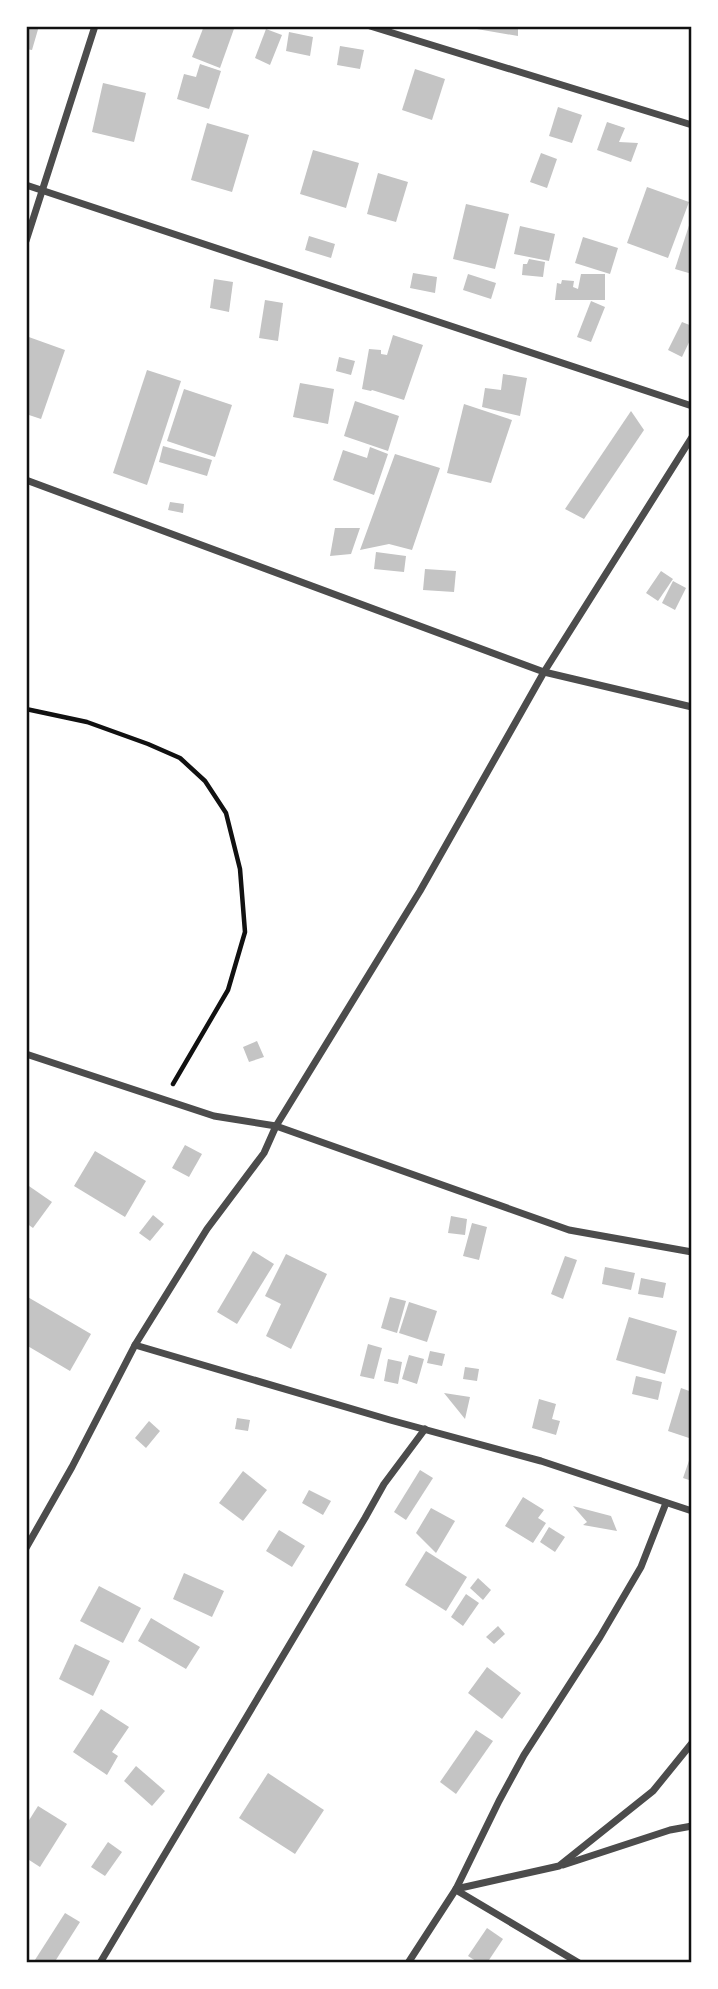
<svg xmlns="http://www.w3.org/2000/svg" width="718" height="1989" font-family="'DM Sans',sans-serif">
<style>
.building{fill:#c4c4c4}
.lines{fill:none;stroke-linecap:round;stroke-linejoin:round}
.path{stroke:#111;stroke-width:4.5}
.minor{stroke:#4c4c4c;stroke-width:7}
.neatline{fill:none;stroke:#111;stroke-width:2.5}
</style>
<rect width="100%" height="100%" fill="#fff"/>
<g class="building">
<path d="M26 26H39L32 50 26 49Z"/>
<path d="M204 26H235L220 68 192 57Z"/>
<path d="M472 26H518V36L471 28Z"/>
<path d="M266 29 282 35 270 65 255 58Z"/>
<path d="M289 32 313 37 310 56 286 51Z"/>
<path d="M340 46 364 50 360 69 337 65Z"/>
<path d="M200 64 221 71 209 109 177 99 184 74 196 77Z"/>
<path d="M415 69 445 79 432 120 402 110Z"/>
<path d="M103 83 146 93 134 142 92 132Z"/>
<path d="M558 107 582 115 572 143 549 136Z"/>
<path d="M607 122 625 128 619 142 638 143 631 162 597 150Z"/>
<path d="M207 123 249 135 232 192 191 180Z"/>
<path d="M313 150 359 163 346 208 300 194Z"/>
<path d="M541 153 557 159 547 188 530 182Z"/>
<path d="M378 173 408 182 396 222 367 214Z"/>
<path d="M647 187 689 202 668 258 627 243Z"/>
<path d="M466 204 509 214 495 269 453 259Z"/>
<path d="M692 216V274L675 269Z"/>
<path d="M520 226 555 234 549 261 514 254Z"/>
<path d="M309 236 335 244 331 258 305 250Z"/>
<path d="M583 237 618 248 610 274 575 263Z"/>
<path d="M529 259 545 262 543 277 522 275 523 264H527Z"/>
<path d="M413 273 437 277 435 293 410 288Z"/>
<path d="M468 274 496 283 491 299 463 290Z"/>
<path d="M581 274H605V300H555L557 283 561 284 562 280 574 281 573 287 578 289Z"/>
<path d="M214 279 233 282 229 312 210 308Z"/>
<path d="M265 300 283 303 278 341 259 338Z"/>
<path d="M591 301 605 307 591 342 577 337Z"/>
<path d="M682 322 692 326V336L682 357 668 350Z"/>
<path d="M393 335 423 345 404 400 372 390 371 391 362 389 369 349 381 350V354L387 355Z"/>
<path d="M26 336 65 350 41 419 26 414Z"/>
<path d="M339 357 355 361 351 375 336 371Z"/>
<path d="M147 370 181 381 147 485 113 473Z"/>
<path d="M503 374 527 378 520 416 482 407 485 388 501 390Z"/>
<path d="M300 383 334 389 328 424 293 417Z"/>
<path d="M184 389 232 405 215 457 167 441Z"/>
<path d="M355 401 399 416 388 451 344 436Z"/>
<path d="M464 404 512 420 491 483 447 473Z"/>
<path d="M631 411 644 430 584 519 565 509Z"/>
<path d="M163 446 212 460 207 476 159 462Z"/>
<path d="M370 447 388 454 374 495 333 480 343 450 367 458Z"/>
<path d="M395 454 440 468 412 550 389 544 360 550Z"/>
<path d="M170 502 184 504 183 513 168 510Z"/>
<path d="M335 528H360L351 554 330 556Z"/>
<path d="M376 552 406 556 404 572 374 569Z"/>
<path d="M425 569 456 571 454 592 423 590Z"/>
<path d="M661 571 673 579 658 601 646 593Z"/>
<path d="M673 581 686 588 675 610 662 603Z"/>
<path d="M257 1041 264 1057 249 1062 243 1047Z"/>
<path d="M185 1145 202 1154 189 1177 172 1168Z"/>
<path d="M95 1151 146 1181 125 1217 74 1186Z"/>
<path d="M26 1184 52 1202 33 1228 26 1223Z"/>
<path d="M153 1215 164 1224 150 1241 139 1233Z"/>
<path d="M451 1216 467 1219 465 1235 448 1233Z"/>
<path d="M472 1223 487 1227 479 1260 463 1256Z"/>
<path d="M253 1251 274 1264 237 1324 217 1312Z"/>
<path d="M286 1254 327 1274 291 1349 266 1336 281 1304 265 1296Z"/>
<path d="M565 1256 577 1260 563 1299 551 1294Z"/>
<path d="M605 1267 635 1273 631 1290 602 1284Z"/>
<path d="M641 1278 666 1283 663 1298 638 1294Z"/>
<path d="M26 1296 91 1334 70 1371 26 1345Z"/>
<path d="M390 1297 406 1301 397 1333 381 1328Z"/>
<path d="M409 1302 437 1311 427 1342 399 1333Z"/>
<path d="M629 1317 677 1331 665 1374 616 1360Z"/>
<path d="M368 1344 382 1348 374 1379 360 1376Z"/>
<path d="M430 1351 445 1354 442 1366 427 1363Z"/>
<path d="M409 1355 424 1359 417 1384 402 1379Z"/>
<path d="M388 1359 402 1362 398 1384 384 1381Z"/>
<path d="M465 1367 479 1369 477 1381 463 1379Z"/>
<path d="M636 1376 662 1382 658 1400 632 1394Z"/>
<path d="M681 1388 692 1392V1439L668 1431Z"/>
<path d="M444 1393 470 1397 465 1419Z"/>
<path d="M539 1399 556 1404 552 1419 560 1421 556 1435 532 1428Z"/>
<path d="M237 1418 250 1420 248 1431 235 1429Z"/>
<path d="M149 1421 160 1431 146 1448 135 1438Z"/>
<path d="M692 1452V1481L683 1478Z"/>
<path d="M420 1470 433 1478 406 1520 394 1512Z"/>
<path d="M243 1471 267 1490 243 1521 219 1503Z"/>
<path d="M309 1490 331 1501 323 1515 302 1503Z"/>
<path d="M523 1497 544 1510 538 1518 546 1523 533 1543 505 1526Z"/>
<path d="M573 1506 611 1516 617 1531 583 1525 587 1522Z"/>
<path d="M431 1508 455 1521 436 1553 416 1533Z"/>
<path d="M549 1527 565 1537 555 1552 540 1542Z"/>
<path d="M279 1530 305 1546 292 1567 266 1551Z"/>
<path d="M426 1551 467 1577 446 1611 405 1585Z"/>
<path d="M184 1573 224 1591 212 1617 173 1599Z"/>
<path d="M478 1578 491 1590 483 1600 470 1588Z"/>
<path d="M99 1586 141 1608 123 1643 80 1621Z"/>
<path d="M466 1594 479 1603 463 1626 451 1617Z"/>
<path d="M151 1618 200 1647 186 1669 138 1641Z"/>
<path d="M498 1626 505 1634 494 1644 486 1637Z"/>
<path d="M75 1644 110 1661 93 1696 59 1679Z"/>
<path d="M487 1667 521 1693 502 1719 468 1693Z"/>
<path d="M101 1709 129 1727 112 1752 118 1756 107 1775 73 1752Z"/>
<path d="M476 1730 493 1741 456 1794 440 1782Z"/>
<path d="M136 1766 165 1791 152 1806 124 1781Z"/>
<path d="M268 1773 324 1810 295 1854 239 1818Z"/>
<path d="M38 1806 67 1824 40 1867 26 1858V1825Z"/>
<path d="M108 1842 122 1852 105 1876 91 1867Z"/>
<path d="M65 1913 80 1922 54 1963H33Z"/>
<path d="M487 1928 503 1939 487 1963H479L468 1956Z"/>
</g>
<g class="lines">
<path class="path" d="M26 709 87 722 148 744 180 758 205 781 226 813 240 869 245 932 228 990 173 1084"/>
<g class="minor">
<path d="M370 26 692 125"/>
<path d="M26 185 692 406"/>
<path d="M26 241 95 26"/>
<path d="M26 480 544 672 692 707"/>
<path d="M26 1054 214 1116 276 1126 569 1230 692 1252"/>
<path d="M135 1345 390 1420 541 1461 692 1511"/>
<path d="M26 1548 72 1467 135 1345 207 1229 264 1153 276 1126 420 891 544 672 692 437"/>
<path d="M563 1865 670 1830 692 1826"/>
<path d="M456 1889 559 1866 653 1791 692 1743"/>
<path d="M456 1890 579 1963"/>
<path d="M100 1963 365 1518 384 1484 425 1429"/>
<path d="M408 1963 456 1889 499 1801 524 1755 600 1637 641 1567 666 1503"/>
</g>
</g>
<rect width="718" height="1989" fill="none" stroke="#ffffff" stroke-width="56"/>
<rect x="28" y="28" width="662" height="1933" class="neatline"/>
</svg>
